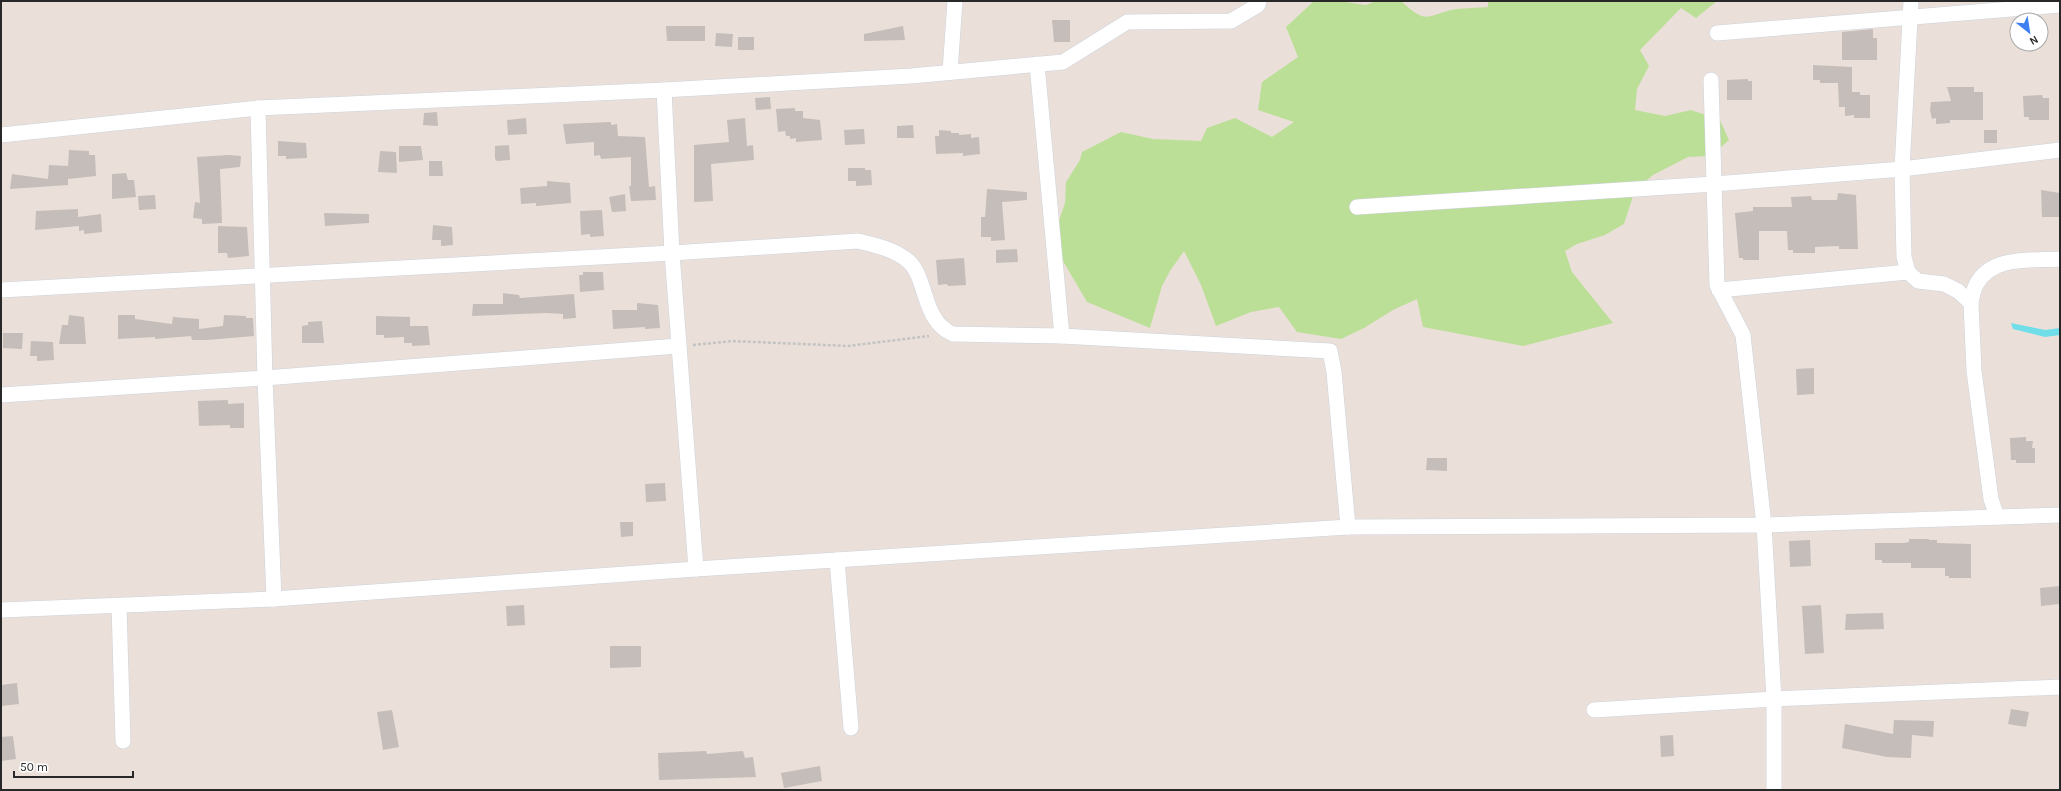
<svg xmlns="http://www.w3.org/2000/svg" width="2061" height="791" font-family="Karla,sans-serif">
<style>
.green{fill:#bcdf97}
.water{fill:#6fdee9}
.building{fill:#c5bdb9}
.lines{fill:none;stroke-linecap:round;stroke-linejoin:round}
.minor-casing{stroke:#ccd2dc;stroke-width:16}
.path{stroke:#c3c3c3;stroke-width:2.5;stroke-dasharray:3 2;stroke-linecap:butt}
.minor{stroke:#fff;stroke-width:15}
</style>
<rect width="100%" height="100%" fill="#eae0d9"/>
<path class="green" d="M1314 1H1338L1366 5 1376 1H1401C1428 26 1426 15 1456 9 1466 8 1477 8 1488 7V1H1717L1696 18 1681 8 1640 50 1649 66 1637 89 1635 110 1665 116 1691 110 1720 120 1729 140 1711 156 1688 157 1653 175 1635 190 1624 224 1605 235 1577 244 1565 251 1572 272 1613 323 1523 346 1423 327 1417 299 1393 310 1364 328 1341 339 1297 332 1279 307 1251 312 1216 326 1201 285 1184 251 1170 271 1162 286 1150 328 1087 302 1063 261 1056 229 1065 203 1066 182 1080 160 1082 152 1121 132 1153 139 1201 141 1207 128 1235 118 1272 137 1294 122 1258 110 1262 82 1298 57 1286 27Z"/>
<path class="water" d="M2011 323 2045 330 2060 328V335L2045 337 2013 329Z"/>
<g class="building">
<path d="M1052 20H1070V42H1054Z"/>
<path d="M666 26H705V41H667Z"/>
<path d="M903 26 905 40 864 41V34Z"/>
<path d="M1873 29V38H1877V60H1842V32Z"/>
<path d="M716 33 733 34 732 47 715 46Z"/>
<rect x="738" y="37" width="16" height="13"/>
<path d="M1813 65 1852 67V92H1860V95H1870V118H1854V115L1845 116V107H1839L1838 83H1820V80H1813Z"/>
<path d="M1748 79V81H1752V100H1727V80Z"/>
<path d="M1947 87H1974V92H1983V120H1950V123L1936 124V118L1932 119 1930 110 1931 102 1951 101Z"/>
<path d="M2042 95 2043 98H2049V120H2029V117H2024L2023 96Z"/>
<path d="M770 97 771 109 756 110 755 98Z"/>
<path d="M795 108V111H803V118L820 120 822 140 796 142V138L790 139V136H786L785 131 778 132 776 109Z"/>
<path d="M437 112 438 126 423 125 424 113Z"/>
<path d="M526 118 527 134 508 135 507 120Z"/>
<path d="M745 118 747 146 753 145 754 160 711 164 713 201 694 202V145L729 142 727 120Z"/>
<path d="M611 122V125L617 124 618 136 645 137 649 187 655 186 656 200 631 201 629 186H631V157L601 159 600 155 594 156V142L566 144 563 124Z"/>
<path d="M913 125 914 138H897V126Z"/>
<path d="M864 129 865 144 845 145 844 130Z"/>
<path d="M939 130 951 131V133H959V135L971 134V138L979 137 980 154 963 156V153L936 154 935 136H939Z"/>
<rect x="1984" y="130" width="13" height="13"/>
<path d="M278 141 306 143 307 158 286 159V156H278Z"/>
<path d="M509 145 510 160 497 161 495 159V146Z"/>
<path d="M399 146H421L423 160 399 162Z"/>
<path d="M69 150 89 151V155H95L96 176 68 179V185L10 189 12 174 48 179 49 165 68 166Z"/>
<path d="M380 151 396 152 397 173 378 172Z"/>
<path d="M229 155 241 156 240 167 220 169 222 223 202 224V219L193 218 195 202 200 203 197 157Z"/>
<path d="M429 161H442L443 176H429Z"/>
<path d="M848 168H865V170H871L872 185 856 186V181H848Z"/>
<path d="M126 173 128 180H134L136 197 112 199V174Z"/>
<path d="M547 181 570 183 571 203 536 206V203L521 204 520 188 547 186Z"/>
<path d="M987 189 1027 192V200L1002 202 1005 240 991 241V237H981V217H985Z"/>
<path d="M2041 190 2060 193V217H2042Z"/>
<path d="M1838 193 1856 195 1858 249H1839V246L1815 247V253H1793V250H1788L1787 231H1759V260H1743V258H1739L1735 213 1753 211V207H1792L1791 197 1811 196 1812 200H1837Z"/>
<path d="M625 194 626 211 612 212 609 197Z"/>
<path d="M155 195 156 209 139 210 138 196Z"/>
<path d="M78 209V217L101 214 102 232 84 234V230L79 231V226L35 230 36 211Z"/>
<path d="M602 210 604 236 590 237V234L581 235 580 211Z"/>
<path d="M324 213 369 214V223L325 226Z"/>
<path d="M433 225 452 227 453 245 441 246V240H432Z"/>
<path d="M218 226 247 227 249 256 228 258 227 253H218Z"/>
<path d="M1017 249 1018 262 996 263V250Z"/>
<path d="M964 258 966 285 948 286 947 284 938 285 936 260Z"/>
<path d="M583 272H603L604 290 580 292 579 275H583Z"/>
<path d="M503 293 519 295 520 298 574 294 576 318 563 319V314L547 313 472 316 473 304H503Z"/>
<path d="M637 303 658 305 660 328 645 329V327L613 329 612 310H637Z"/>
<path d="M69 315 84 317 86 344H59L62 325H68Z"/>
<path d="M118 315H135V319L172 324 173 317 199 319V329L223 326 224 315 246 316V318H253L254 336 207 340H192L191 336 155 339V337L118 339Z"/>
<path d="M376 316 410 317V326H428L430 345 412 346V343H404V337L384 338V335H376Z"/>
<path d="M322 321 324 343H302V326L308 325V322Z"/>
<path d="M3 333H23L22 349 3 348Z"/>
<path d="M31 341 53 342 54 360 37 361V356H30Z"/>
<path d="M1814 368V394L1797 395 1796 369Z"/>
<path d="M228 400V404L244 403V428H230V425L199 426 198 401Z"/>
<path d="M2026 437V441H2033L2032 448H2035V463H2016V460H2011L2010 438Z"/>
<path d="M1427 458H1447V471L1426 470Z"/>
<path d="M665 483 666 501 646 502 645 484Z"/>
<path d="M620 522H633V536L621 537Z"/>
<path d="M1909 539H1929V540H1937V543L1971 544V578H1949V576H1945V568H1911V563H1882V560H1875V543H1904L1909 542Z"/>
<path d="M1810 540 1811 566 1790 567 1789 541Z"/>
<path d="M2060 586V604L2041 606 2040 588Z"/>
<path d="M524 605 525 625 507 626 506 606Z"/>
<path d="M1821 605 1824 653 1805 654 1802 606Z"/>
<path d="M1883 613 1884 629 1845 630 1846 614Z"/>
<path d="M610 646H641V667L610 668Z"/>
<path d="M17 683 19 704 1 706V685Z"/>
<path d="M2011 709 2029 712 2026 727 2008 724Z"/>
<path d="M392 710 399 747 383 750 377 712Z"/>
<path d="M1894 720 1934 721 1933 737 1912 735 1911 758 1887 757 1842 748 1845 724 1893 734Z"/>
<path d="M1673 735 1674 756 1661 757 1660 736Z"/>
<path d="M13 736 16 759 1 761V737Z"/>
<path d="M706 751 707 754 743 751 745 758 753 757 756 777 659 780 658 753Z"/>
<path d="M820 766 822 781 784 788 781 773Z"/>
</g>
<g class="lines">
<g class="minor-casing">
<g id="minor">
<path d="M1911 1 1902 169 1904 257 1908 272 1918 281 1944 284 1958 291 1971 303 1974 371 1991 499 1997 517"/>
<path d="M1717 33 2060 5"/>
<path d="M1037 64 1062 336 1330 351 1334 372 1348 527"/>
<path d="M950 72 955 1"/>
<path d="M1711 80 1717 285 1743 335 1764 525 1774 699V790"/>
<path d="M664 90 672 253 696 569"/>
<path d="M258 108 265 378 274 599"/>
<path d="M1 135 258 108 664 90 911 76 1063 62 1127 22 1231 21 1258 5 1259 1"/>
<path d="M1357 207 1714 184 1902 169 2060 150"/>
<path d="M1 290 672 253 858 241C875 245 893 249 907 260 928 276 921 321 953 334L1062 336"/>
<path d="M1719 290 1908 272"/>
<path d="M1971 303C1972 297 1973 291 1976 285 1991 255 2032 261 2060 259"/>
<path d="M1 395 265 378 678 346"/>
<path d="M837 560 851 728"/>
<path d="M119 606 123 741"/>
<path d="M1 610 274 599 696 569 1348 527 1764 525 2060 515"/>
<path d="M1594 710 1774 699 2060 687"/>
</g>
</g>
<path class="path" d="M693 345 732 341 848 346 929 336"/>
<use href="#minor" class="minor"/>
</g>
<rect width="2061" height="791" fill="none" stroke="#282828" stroke-width="4"/>
<g transform="translate(2029 32) rotate(150)"><circle r="19" fill="#ffffff" stroke="#a9a9a9"/>
<path d="M0-3L7 15L0 10L-7 15Z" fill="#3e80f2"/>
<text y="-6" font-size="11" font-weight="bold" text-anchor="middle" fill="#282828">N</text>
</g>
<path d="M14 771v6h119v-6" fill="none" stroke="#282828" stroke-width="2"/>
<text x="20" y="771" font-size="12" fill="#282828" stroke="#ffffff" stroke-width="3" paint-order="stroke">50 m</text>
</svg>
